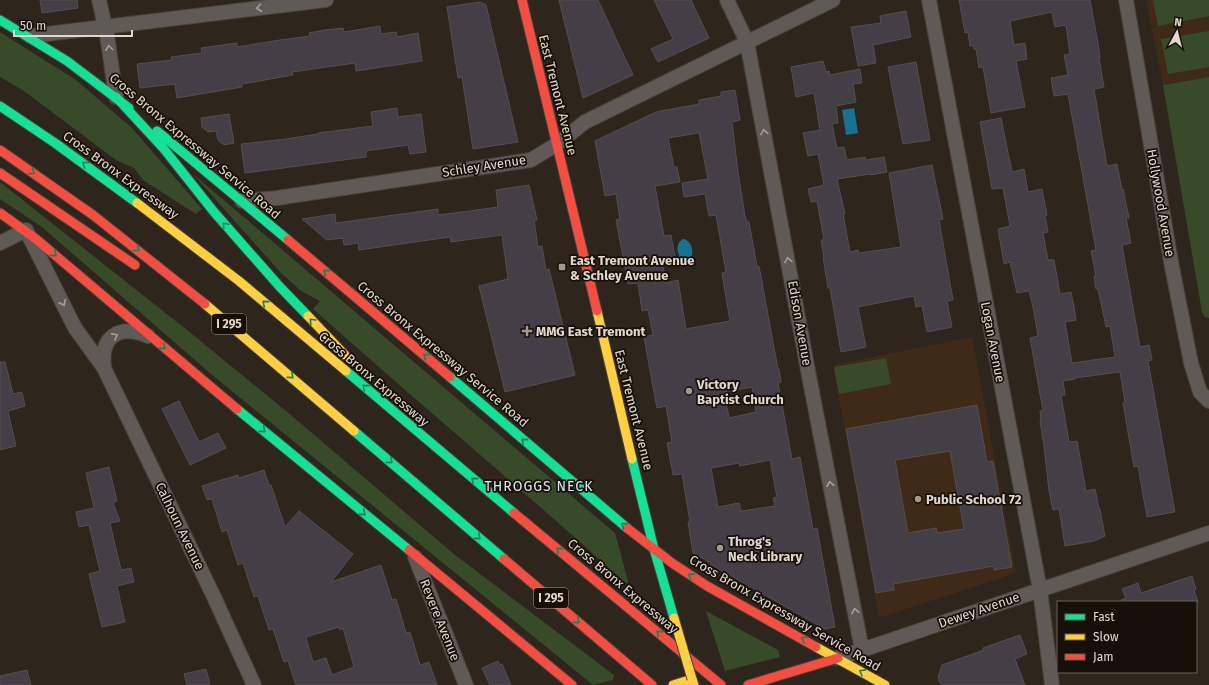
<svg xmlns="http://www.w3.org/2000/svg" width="1209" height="685" font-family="'Fira Sans',sans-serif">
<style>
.built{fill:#3e2a16}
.green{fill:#384b29}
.water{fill:#187192}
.building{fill:#443e46;stroke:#544f4f;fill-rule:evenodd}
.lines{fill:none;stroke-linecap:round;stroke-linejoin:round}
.street-casing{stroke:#49413a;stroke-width:16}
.fast-casing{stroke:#49413a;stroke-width:11}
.slow-casing{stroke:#49413a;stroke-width:11}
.jam-casing{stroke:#49413a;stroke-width:11}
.street{stroke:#5f5a57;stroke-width:14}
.fast{stroke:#16e098;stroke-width:9}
.slow{stroke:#ffcf43;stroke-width:9}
.jam{stroke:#f24e42;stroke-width:9}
.slow-bridge-casing{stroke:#49413a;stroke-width:11;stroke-linecap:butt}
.slow-bridge{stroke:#ffcf43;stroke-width:9}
.oneway{stroke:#a79f98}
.oneway2{stroke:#168258}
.poi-dot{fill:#a3998f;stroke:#171009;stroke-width:1.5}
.labels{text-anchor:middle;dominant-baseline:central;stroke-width:3.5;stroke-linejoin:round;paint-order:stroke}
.shield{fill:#171009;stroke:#a59b92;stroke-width:1}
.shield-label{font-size:12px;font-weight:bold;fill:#e2d7cd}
.street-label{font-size:13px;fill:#e2d7cd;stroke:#171009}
.poi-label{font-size:13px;font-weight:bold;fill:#e2d7cd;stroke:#171009;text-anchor:start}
.neighbourhood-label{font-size:14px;letter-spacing:1px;fill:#dde5f2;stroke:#171009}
</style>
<rect width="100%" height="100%" fill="#2e251c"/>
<g class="built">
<path d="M1146 0H1209V77L1163 85Z"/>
<path d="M972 337 1016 573 879 618 833 365Z"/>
</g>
<g class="green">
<path d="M1153 0H1209V16L1158 26Z"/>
<path d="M1209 31V67L1168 74 1161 39Z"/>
<path d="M0 32 76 80 132 128 202 209 196 214 143 180 134 168 116 160 24 91 0 77Z"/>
<path d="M1209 77V318L1205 317 1202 312 1163 85Z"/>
<path d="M192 173 615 533 628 581 627 584C524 491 417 402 313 309L320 301 301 291 281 273Z"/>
<path d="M0 182 192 334 292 416 455 555 614 675 613 680 593 685 211 374 42 227 0 199Z"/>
<path d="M886 358 891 384 839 394 834 367Z"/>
<path d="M706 611 778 650 780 657 725 671Z"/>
</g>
<g class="water">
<path d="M854 108 858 133 846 135 842 110Z"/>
<path d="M683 239C693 240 696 258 687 262 678 261 673 244 683 239Z"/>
</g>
<g class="building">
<path d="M40 0H77L78 8 42 13Z"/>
<path d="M559 0H598L633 75 583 98Z"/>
<path d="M654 0H691L709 38 658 62 651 49 673 39Z"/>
<path d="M959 0H1090L1098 43 1100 58H1099L1104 87 1094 89 1107 166 1117 164 1122 190 1123 189 1129 218H1126L1131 243 1122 245 1140 347 1149 345 1152 360 1148 361 1175 512 1147 517 1138 466 1134 467 1123 403 1125 402 1120 372 1075 378V379L1063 381 1065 395H1061L1069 442 1077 441 1086 491 1095 489 1099 509H1100L1105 536 1094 541 1065 546 1059 509 1053 510 1049 491 1044 446 1040 421H1041L1040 411H1043L1030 338 1038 336 1033 307 1029 291 1017 293 1010 262 1004 264 998 229 1010 226 1003 188 992 189 980 122 1001 118 1012 172 1024 169 1028 192 1042 189 1047 215 1045 216 1048 232 1043 233 1048 260H1054L1060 294 1071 292 1074 307 1076 320 1065 322 1072 363 1115 357 1110 326 1106 327 1098 289H1096L1094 276H1096L1091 251 1096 250 1068 94 1054 96 1051 78 1068 75 1064 55 1070 54 1066 25 1055 27 1052 12 1010 21 1014 45 1025 43 1027 59 1016 61 1025 107 991 113 983 67 979 68 976 49H974V46H970L968 32 965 33Z"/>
<path d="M480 2 486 5 518 142 473 149 462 77 458 78 447 7Z"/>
<path d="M906 11 911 37 873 45 876 63 858 66 851 27 881 23 880 16Z"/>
<path d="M380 26 381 34 396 32 397 37 418 33 422 61 356 71 355 63 292 72 293 75 242 84V87L177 98 175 84 140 88 137 64 172 60 171 57 202 53 201 48 237 43V47L273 41 310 36 309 33 325 30 343 28 344 32Z"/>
<path d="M823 61 826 72 829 71 830 75 860 69 862 83 853 84 856 102 836 106 838 123 832 124 837 148 844 147 847 160 865 157 866 160 884 157 887 172 871 175V174L837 179 845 214H843L850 252 858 250 859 253 901 247 889 173 932 165 943 219 939 220 953 300 947 301 952 327 927 332 922 306 916 307 914 296 858 307 866 347 841 352 830 288H828L823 257H824L821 240H824L817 201 811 202 808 189 824 185 818 154 808 156 803 133 820 130 814 93 796 97 791 67Z"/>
<path d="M916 62 930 140 903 144 888 67Z"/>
<path d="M735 90 740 120 732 122 738 172 745 216 747 222H749L757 266H759L778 369H779L781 382 778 383 792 459 800 457 813 529 817 528 835 627 825 629 710 564 711 563 693 553 688 522H690L682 474 673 475 667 443 672 442 666 406 657 408 653 387 644 337 653 335 648 310 642 311 638 283 628 284 616 220 620 219 616 194 605 196 595 141 656 112 699 104V100L721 96V92ZM699 133 708 179 682 183 684 197 705 194 709 216 716 215 726 272 722 273 730 321 686 329 678 280 666 283 662 259 675 256 671 235 664 236 655 186 680 182 677 167H674L668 138ZM752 387 756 412 729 418 724 392ZM770 460 777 497 773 498 775 506 741 511 739 503 718 507 711 468 739 463 740 466Z"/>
<path d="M397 108 398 117 421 114 426 152 410 154 408 145 366 151V157L245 173 241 144 286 139 318 134V133L373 126 371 112Z"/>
<path d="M229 114 234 143 224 145 218 140 216 131 208 132 202 127 201 118Z"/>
<path d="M529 185 537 220H534L538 247 542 246 546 270 549 269 575 375 505 392 479 286 508 279 502 235 451 242 450 237 359 250 358 243 344 245 343 238 327 240 302 219 335 214 336 223 438 209V215L462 212 498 207 496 190Z"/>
<path d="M0 362H5L13 394 22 392 25 406 8 411 16 446 0 450Z"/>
<path d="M179 401 199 442 218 433 226 448 190 465 162 409Z"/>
<path d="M977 405 987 462 993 461 1012 567 994 570V566L893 584 894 590 876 593 846 429ZM950 451 964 529 937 533 936 528 908 533 895 460Z"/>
<path d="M109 467 117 501 113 503 120 521 110 523 121 570 131 568 134 582 117 586 125 622 102 627 89 574 100 571 89 525 79 527 76 512 94 508 86 473Z"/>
<path d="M264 470 269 485H271L285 527 299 511 353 554 331 582 381 565 392 600 396 599 406 633 410 632 420 665 429 662 437 685H296L288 661 284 662 273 629 269 630 258 596 254 597 243 563 238 565 227 530 222 532 212 499 207 500 202 486 238 475 239 478ZM339 627 340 630 343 628 354 667 332 675 326 658 313 662 306 637Z"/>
<path d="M1192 576 1196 589 1194 590 1198 602H1122L1121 600 1126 598 1122 589 1138 583 1141 593Z"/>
<path d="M1020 635 1027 654 1015 659 1025 685H944L940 683 938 677 942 665 984 650 983 648Z"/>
<path d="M498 661 500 665 502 664 511 685H490L482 668Z"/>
<path d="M206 669 210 685H187L184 674Z"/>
<path d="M27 670 31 685H0V676Z"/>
</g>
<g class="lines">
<g class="street-casing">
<g id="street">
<path d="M99 0 107 35 116 97"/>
<path d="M727 0 747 42 809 376 862 650"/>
<path d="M929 0 1040 590 1052 685"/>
<path d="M1126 0 1172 267 1191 363 1200 392 1209 401"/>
<path d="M30 36 326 0"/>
<path d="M242 201 277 198 531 160 557 144 585 122 833 0"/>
<path d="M0 243 26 230 75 328 104 368 214 597 254 685"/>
<path d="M104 368C100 336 119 324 148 336"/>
<path d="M415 557 466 685"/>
<path d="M838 658 1209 533"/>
</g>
</g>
<g class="fast-casing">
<g id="fast">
<path d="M0 20 67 61 129 108"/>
<path d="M116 97 164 149 214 212 280 287 308 316"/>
<path d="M0 106 55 143 137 203"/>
<path d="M157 131 288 240"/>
<path d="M346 371 514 513"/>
<path d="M450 377 627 528"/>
<path d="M237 409 409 550"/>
<path d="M354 431 504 559"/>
<path d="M632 459 654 549 674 618"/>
</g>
</g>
<g class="slow-casing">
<g id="slow">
<path d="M137 203 239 281 346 371"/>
<path d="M205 304 354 431"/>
<path d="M597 311 632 459"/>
<path d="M308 316 345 355"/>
<path d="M816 647 885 685"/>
<path d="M673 685 692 679 694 685"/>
</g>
</g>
<g class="jam-casing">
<g id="jam">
<path d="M522 0 597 311"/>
<path d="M0 150 93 215 205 304"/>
<path d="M0 173 135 265"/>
<path d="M0 213 36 239 237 409"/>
<path d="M288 240 450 377"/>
<path d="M514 513 721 685"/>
<path d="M627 528 672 563 707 586 816 647"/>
<path d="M409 550 572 685"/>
<path d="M504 559 652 685"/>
<path d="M748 685 838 658"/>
</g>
</g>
<use href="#street" class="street"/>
<use href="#fast" class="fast"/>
<use href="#slow" class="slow"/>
<use href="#jam" class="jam"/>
<g class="slow-bridge-casing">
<path id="slow-bridge" d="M674 618 692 679"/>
</g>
<use href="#slow-bridge" class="slow-bridge"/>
</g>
<defs><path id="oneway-chevron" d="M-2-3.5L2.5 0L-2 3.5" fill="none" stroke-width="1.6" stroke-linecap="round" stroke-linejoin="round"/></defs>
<g class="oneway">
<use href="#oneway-chevron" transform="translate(259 8) rotate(173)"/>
<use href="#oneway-chevron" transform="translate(109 48) rotate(-98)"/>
<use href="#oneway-chevron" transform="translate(764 132) rotate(-100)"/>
<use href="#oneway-chevron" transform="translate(788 260) rotate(-100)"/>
<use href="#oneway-chevron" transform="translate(63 303) rotate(63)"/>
<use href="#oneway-chevron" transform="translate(115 336) rotate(-28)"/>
<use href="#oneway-chevron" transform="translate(830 484) rotate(-101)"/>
<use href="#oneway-chevron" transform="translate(855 611) rotate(-101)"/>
</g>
<g class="oneway2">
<use href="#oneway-chevron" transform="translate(85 164) rotate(-144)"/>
<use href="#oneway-chevron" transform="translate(32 172) rotate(35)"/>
<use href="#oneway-chevron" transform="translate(225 225) rotate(-131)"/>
<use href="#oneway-chevron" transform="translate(137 249) rotate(38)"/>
<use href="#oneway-chevron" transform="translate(54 254) rotate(41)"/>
<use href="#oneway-chevron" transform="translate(326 272) rotate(-140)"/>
<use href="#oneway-chevron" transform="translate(265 303) rotate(-140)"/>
<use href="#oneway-chevron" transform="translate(312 321) rotate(-134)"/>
<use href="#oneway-chevron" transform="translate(163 347) rotate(40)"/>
<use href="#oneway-chevron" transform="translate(426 356) rotate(-140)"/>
<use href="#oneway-chevron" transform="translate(291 376) rotate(41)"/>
<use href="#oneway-chevron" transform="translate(365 387) rotate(-140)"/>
<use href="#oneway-chevron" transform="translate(263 430) rotate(40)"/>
<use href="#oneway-chevron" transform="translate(524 441) rotate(-140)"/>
<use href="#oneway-chevron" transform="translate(390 461) rotate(41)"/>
<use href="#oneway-chevron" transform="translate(474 480) rotate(-140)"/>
<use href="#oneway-chevron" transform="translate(363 513) rotate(40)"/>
<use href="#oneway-chevron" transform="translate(624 525) rotate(-141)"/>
<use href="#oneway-chevron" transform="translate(478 537) rotate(40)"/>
<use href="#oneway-chevron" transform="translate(559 550) rotate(-140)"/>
<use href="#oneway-chevron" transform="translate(691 576) rotate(-147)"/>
<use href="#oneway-chevron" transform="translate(577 621) rotate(40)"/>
<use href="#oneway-chevron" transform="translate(659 633) rotate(-140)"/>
<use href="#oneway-chevron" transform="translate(804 639) rotate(-151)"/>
<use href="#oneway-chevron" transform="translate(862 672) rotate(-151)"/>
</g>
<g class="poi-dot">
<rect x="558" y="263" width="8" height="8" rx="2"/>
<path d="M525 325h4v4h4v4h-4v4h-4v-4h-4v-4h4z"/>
<circle cx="689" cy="391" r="4"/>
<circle cx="918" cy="499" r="4"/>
<circle cx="720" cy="548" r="4"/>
</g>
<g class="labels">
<g class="shield">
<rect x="212" y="314" width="34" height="20" rx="3"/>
<rect x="534" y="588" width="34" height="20" rx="3"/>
</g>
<g class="shield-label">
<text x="229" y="324">I 295</text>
<text x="551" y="598">I 295</text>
</g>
<g class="street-label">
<text transform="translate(558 95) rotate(76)">East Tremont Avenue</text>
<text transform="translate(195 146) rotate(40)">Cross Bronx Expressway Service Road</text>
<text transform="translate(484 166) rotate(-9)">Schley Avenue</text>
<text transform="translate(121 175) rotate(36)">Cross Bronx Expressway</text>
<text transform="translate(1161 203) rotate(80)">Hollywood Avenue</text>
<text transform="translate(800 323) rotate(80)">Edison Avenue</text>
<text transform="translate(993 342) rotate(79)">Logan Avenue</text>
<text transform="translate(443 354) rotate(40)">Cross Bronx Expressway Service Road</text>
<text transform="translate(374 379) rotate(40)">Cross Bronx Expressway</text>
<text transform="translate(634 410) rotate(76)">East Tremont Avenue</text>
<text transform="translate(180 526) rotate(64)">Calhoun Avenue</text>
<text transform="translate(623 586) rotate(40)">Cross Bronx Expressway</text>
<text transform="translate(979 610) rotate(-19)">Dewey Avenue</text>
<text transform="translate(785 613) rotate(30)">Cross Bronx Expressway Service Road</text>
<text transform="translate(440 620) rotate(68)">Revere Avenue</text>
</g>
<g class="poi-label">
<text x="570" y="260">East Tremont Avenue<tspan x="570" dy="15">&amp; Schley Avenue</tspan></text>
<text x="536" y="331">MMG East Tremont</text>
<text x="697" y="384">Victory<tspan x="697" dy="15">Baptist Church</tspan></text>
<text x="926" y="499">Public School 72</text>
<text x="728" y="541">Throg's<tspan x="728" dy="15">Neck Library</tspan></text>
</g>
<g class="neighbourhood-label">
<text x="539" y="486">THROGGS NECK</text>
</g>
</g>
<rect x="1057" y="601" width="140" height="72" fill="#171009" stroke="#686057"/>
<rect x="1065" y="614" width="20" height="6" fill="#16e098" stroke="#686057"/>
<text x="1093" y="621" font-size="12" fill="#e2d7cd">Fast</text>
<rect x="1065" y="634" width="20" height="6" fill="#ffcf43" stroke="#686057"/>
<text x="1093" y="641" font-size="12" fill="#e2d7cd">Slow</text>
<rect x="1065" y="654" width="20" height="6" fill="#f24e42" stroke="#686057"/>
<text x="1093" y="661" font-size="12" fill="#e2d7cd">Jam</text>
<g transform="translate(1177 32) rotate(7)" stroke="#171009" stroke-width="3" paint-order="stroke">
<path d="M0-3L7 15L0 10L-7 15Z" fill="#e2d7cd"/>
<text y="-6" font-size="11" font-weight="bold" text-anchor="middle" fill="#e2d7cd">N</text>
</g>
<path d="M14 30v6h118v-6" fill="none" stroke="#e2d7cd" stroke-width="2"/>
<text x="20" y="30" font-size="12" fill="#e2d7cd" stroke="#171009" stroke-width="3" paint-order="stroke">50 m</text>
</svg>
